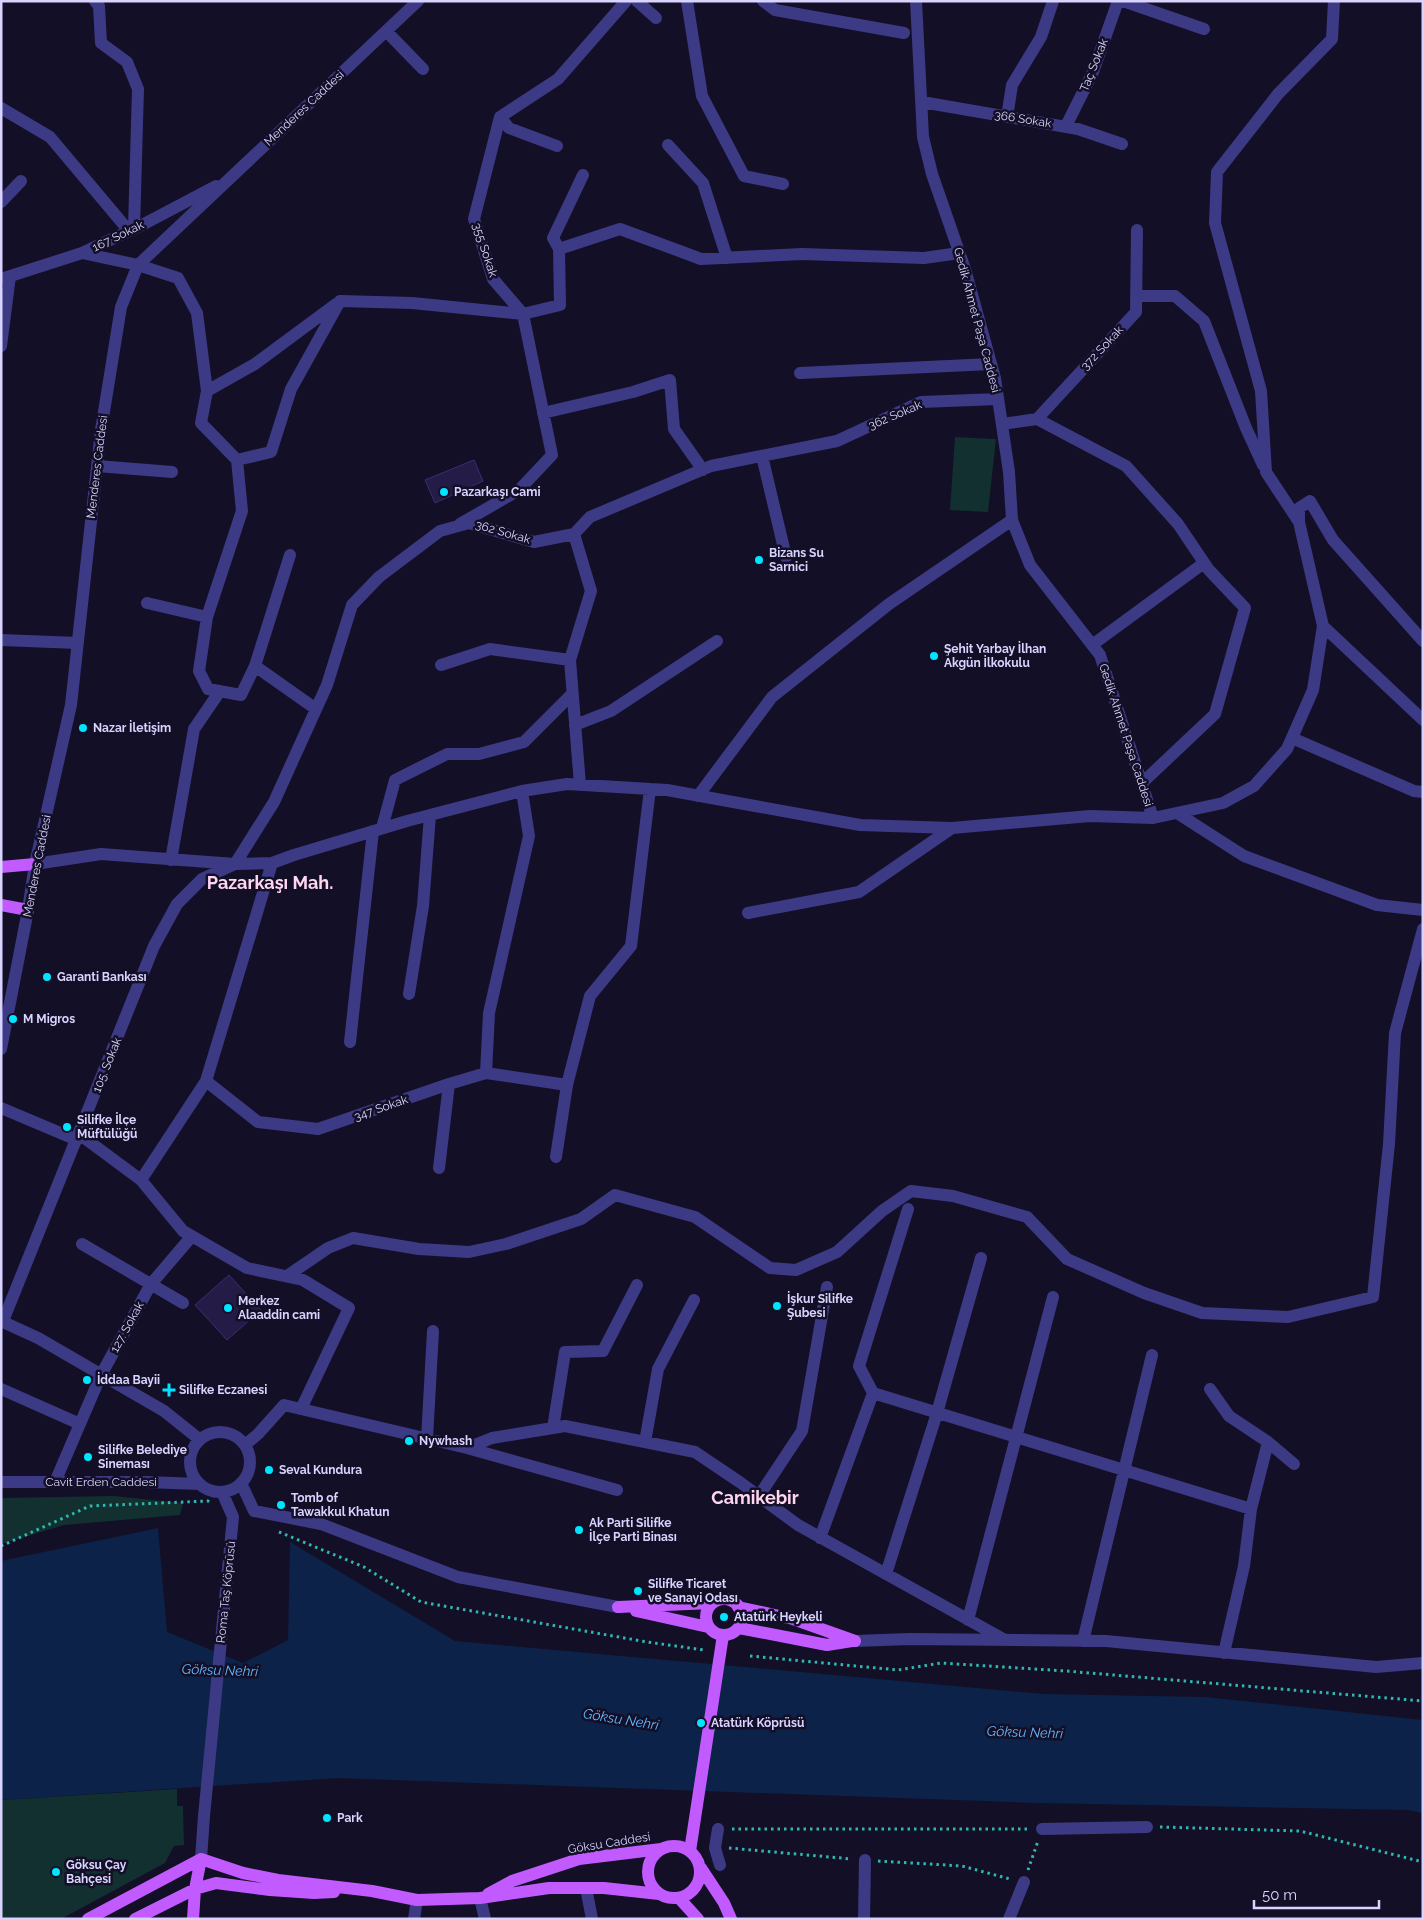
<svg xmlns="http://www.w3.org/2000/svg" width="1424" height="1920" font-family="Raleway,sans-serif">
<rect width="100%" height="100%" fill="#130f26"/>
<path fill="#12302f" d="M955,437L996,439L988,512L950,510Z
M113,1496L183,1503L180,1515L64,1525L1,1544V1498Z
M177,1789V1806H183L184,1845L174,1846L165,1863L61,1919H1V1800Z"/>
<path fill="#0c2248" d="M158,1528L167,1632L243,1663L288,1640L290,1542L455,1641L1044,1694L1205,1697L1423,1720V1813L1407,1810L1039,1803L338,1778L1,1800V1561Z"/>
<path fill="#241b47" stroke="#3b2d73" d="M474,460L483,481L435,503L425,480Z
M229,1275L261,1310L227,1340L195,1305Z"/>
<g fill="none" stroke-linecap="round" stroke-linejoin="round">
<path stroke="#2fb8b0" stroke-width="3" stroke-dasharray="2.5 4" stroke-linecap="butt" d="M279,1532L364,1567L421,1602L647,1642L704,1650
M1,1546L90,1506L208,1501L211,1503
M750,1656L898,1670L941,1663L1066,1671L1423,1701
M1160,1827L1300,1831L1423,1862
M732,1829H1028
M729,1848L852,1859
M878,1861L962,1866L1010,1879
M1028,1870L1038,1841"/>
<path stroke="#3d3a85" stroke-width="12" d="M95,1L99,6L101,43L127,62L138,89L134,228
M637,1L656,18
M687,1L702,96L744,176L783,184
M763,1L775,10L904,33
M916,1L923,137L932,174L965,269L995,378L1009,472L1012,520L1030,565L1100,655L1153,818
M1123,1L1204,29
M386,31L423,69
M922,102L1078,129L1122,144
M1,108L50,137L129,231
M500,117L509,128L557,146
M1007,117L1012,85L1041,37L1053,1
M1066,126L1093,72L1118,1
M668,145L703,183L727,258
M1,202L21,181
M559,249L553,238L583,175
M82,253L138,265L178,278L197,313L207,391L201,423L237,460L242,511L207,617L199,671L208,689L241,695L255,666L316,709
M1,279L82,253L142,225L216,186
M1136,296H1175L1204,321L1246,428L1263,465
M1,346L10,276
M800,373L991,364
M207,391L255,364L336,304
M543,413L633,392L670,380L674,429L703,470
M1037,419L1126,466L1178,524L1209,570L1245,608L1215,714L1142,783
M1002,424L1037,419L1136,312L1137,230
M762,456L786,557
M237,460L271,452L291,389L340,301L412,303L523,314L560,305L559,249L620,229L701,259L802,254L924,258L959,253
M97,466L172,472
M1299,522L1266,472L1261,391L1215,223L1217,172L1278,94L1332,39L1334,1
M460,524L519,490L552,455L523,314L493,279L474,219L500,117L558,79L626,1
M574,534L591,591L570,660L580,785
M147,603L207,617
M1323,626L1423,720
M1,640L78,643
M1092,645L1204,563
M441,665L490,649L570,660
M255,666L290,555
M575,725L611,711L717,641
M1292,738L1414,791L1423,792
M698,796L772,697L889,604L1012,520
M1177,813L1244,856L1377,905L1423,910
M382,828L395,780L447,754H479L524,742L572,694
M171,860L194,729L220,691
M35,864L101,854L235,864L272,863L294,855L407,821L522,791L567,784L667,790L860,825L952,828L1090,816L1153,818L1223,803L1254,786L1287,749L1313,690L1323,626L1299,522V508L1310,501L1333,540L1423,641
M748,913L859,892L952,828
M409,994L423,906L430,815
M350,1042L373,831
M1,1049L28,910L35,864L71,705L101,430L121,307L138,265L418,1
M486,1073L489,1013L529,836L522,791
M206,1081L258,1122L318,1129L449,1084L486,1073L567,1085
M1,1108L77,1140
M79,1134L141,1180L183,1231L247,1268L303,1280L349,1308L301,1409
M556,1157L567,1085L590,996L631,946L650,789
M439,1168L449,1084
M141,1180L206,1081L272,863
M82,1244L183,1303
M287,1276L328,1248L353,1238L419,1249L469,1252L506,1244L581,1219L615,1195L695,1217L770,1268L796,1270L837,1252L882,1211L911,1191L953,1196L1027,1217L1067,1259L1144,1293L1202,1313L1288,1317L1373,1297L1389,1144L1395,1033L1423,929
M1,1321L38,1338L164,1411L199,1439
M3,1321L154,946L177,904L202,879L235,864L274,802L327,685L352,605L379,577L440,531L469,523L534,542L574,534L590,517L711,466L837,441L921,402L998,399
M1,1389L80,1424
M1210,1389L1229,1416L1268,1442L1294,1464
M873,1393L1251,1509
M553,1428L565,1352L603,1351L637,1285
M190 1462a30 30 0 1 1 60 0a30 30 0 1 1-60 0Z
M427,1439L433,1331
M645,1442L658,1369L694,1300
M245,1445L258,1434L284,1405L467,1448L492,1438L565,1426L695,1452L741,1483L798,1525L1005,1640
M467,1448L617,1490
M1,1482H145L200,1484
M55,1482L101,1375L151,1284L192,1236
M241,1483L254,1511L321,1524L458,1577L618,1607
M759,1496L802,1431L827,1287
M820,1538L873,1393L859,1366L908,1209
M886,1574L937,1413L981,1258
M968,1620L1053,1297
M855,1641L909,1639L1106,1641L1376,1667L1423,1663
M1083,1641L1152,1355
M1224,1653L1244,1566L1251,1509L1268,1442
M718,1829L715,1848L720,1865
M1042,1829L1147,1827
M201,1859L204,1816L233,1517L222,1492
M586,1888L592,1919
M480,1898L485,1919
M414,1919L417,1900
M864,1919L865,1860
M1009,1919L1024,1882"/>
<path stroke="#c25bff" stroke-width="12" d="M1,867L35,864
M1,905L28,910
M706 1617a18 18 0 1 1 36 0a18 18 0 1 1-36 0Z
M618,1607L712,1603
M738,1607L793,1619L855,1641
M636,1611L708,1627
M739,1628L827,1645L852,1641
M648 1872a26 26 0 1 1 52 0a26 26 0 1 1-52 0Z
M201,1859L243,1873L278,1880L372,1891L417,1900L480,1898L549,1888H604L659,1894
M701,1868L724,1903L731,1919
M488,1894L512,1881L579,1859L661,1849
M679,1898L698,1919
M88,1919L201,1859
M135,1919L195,1889L216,1883L270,1890L314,1893L334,1892
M193,1919L195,1889L201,1859"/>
<path stroke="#c25bff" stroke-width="12" d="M690,1851L723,1635"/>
</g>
<g fill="#00e5ff" stroke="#130f26" stroke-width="2">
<circle cx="444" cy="492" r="5"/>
<circle cx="759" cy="560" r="5"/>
<circle cx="934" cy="656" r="5"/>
<circle cx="83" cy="728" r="5"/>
<circle cx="47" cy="977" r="5"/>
<circle cx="13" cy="1019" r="5"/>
<circle cx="67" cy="1127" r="5"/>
<circle cx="777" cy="1306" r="5"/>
<circle cx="228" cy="1308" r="5"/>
<circle cx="87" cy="1380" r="5"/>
<path d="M166.5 1382.5h5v5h5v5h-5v5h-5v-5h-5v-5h5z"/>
<circle cx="409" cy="1441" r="5"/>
<circle cx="88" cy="1457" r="5"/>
<circle cx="269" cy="1470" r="5"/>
<circle cx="281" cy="1505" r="5"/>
<circle cx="579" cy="1530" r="5"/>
<circle cx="638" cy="1591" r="5"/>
<circle cx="724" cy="1617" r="5"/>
<circle cx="701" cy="1723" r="5"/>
<circle cx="327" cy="1818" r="5"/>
<circle cx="56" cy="1872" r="5"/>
</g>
<g text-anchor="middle" stroke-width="5" stroke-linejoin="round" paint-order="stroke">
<g font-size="12" fill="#d9d4ff" stroke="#130f26">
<text transform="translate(1094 65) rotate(-68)" y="4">Taç Sokak</text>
<text transform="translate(304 108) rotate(-43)" y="4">Menderes Caddesi</text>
<text transform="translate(1023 119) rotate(9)" y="4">366 Sokak</text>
<text transform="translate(118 236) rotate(-26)" y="4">167 Sokak</text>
<text transform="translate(485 250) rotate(72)" y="4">355 Sokak</text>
<text transform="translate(977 320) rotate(75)" y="4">Gedik Ahmet Paşa Caddesi</text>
<text transform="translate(1102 348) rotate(-47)" y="4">372 Sokak</text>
<text transform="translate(895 415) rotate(-23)" y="4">362 Sokak</text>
<text transform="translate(97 467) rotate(-83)" y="4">Menderes Caddesi</text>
<text transform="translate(503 532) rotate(16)" y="4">362 Sokak</text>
<text transform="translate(1126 735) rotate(72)" y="4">Gedik Ahmet Paşa Caddesi</text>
<text transform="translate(37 866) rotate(-79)" y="4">Menderes Caddesi</text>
<text transform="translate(107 1065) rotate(-68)" y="4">105. Sokak</text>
<text transform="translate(381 1108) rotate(-19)" y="4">347 Sokak</text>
<text transform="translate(127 1327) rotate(-61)" y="4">127. Sokak</text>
<text x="101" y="1486">Cavit Erden Caddesi</text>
<text transform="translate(226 1592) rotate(-84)" y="4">Roma Taş Köprüsü</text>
<text transform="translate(609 1843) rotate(-9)" y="4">Göksu Caddesi</text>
</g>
<g font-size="12" font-weight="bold" fill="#d9d4ff" stroke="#130f26" text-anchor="start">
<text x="454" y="496">Pazarkaşı Cami</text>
<text x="769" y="557">Bizans Su<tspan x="769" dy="14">Sarnici</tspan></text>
<text x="944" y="653">Şehit Yarbay İlhan<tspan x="944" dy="14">Akgün İlkokulu</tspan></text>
<text x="93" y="732">Nazar İletişim</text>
<text x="57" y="981">Garanti Bankası</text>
<text x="23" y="1023">M Migros</text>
<text x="77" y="1124">Silifke İlçe<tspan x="77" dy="14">Müftülüğü</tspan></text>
<text x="787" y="1303">İşkur Silifke<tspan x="787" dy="14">Şubesi</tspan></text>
<text x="238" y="1305">Merkez<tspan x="238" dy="14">Alaaddin cami</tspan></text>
<text x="97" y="1384">İddaa Bayii</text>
<text x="179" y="1394">Silifke Eczanesi</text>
<text x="419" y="1445">Nywhash</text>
<text x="98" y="1454">Silifke Belediye<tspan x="98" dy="14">Sineması</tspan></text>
<text x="279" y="1474">Seval Kundura</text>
<text x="291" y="1502">Tomb of<tspan x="291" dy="14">Tawakkul Khatun</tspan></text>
<text x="589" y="1527">Ak Parti Silifke<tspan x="589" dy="14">İlçe Parti Binası</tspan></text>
<text x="648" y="1588">Silifke Ticaret<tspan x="648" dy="14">ve Sanayi Odası</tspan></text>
<text x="734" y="1621">Atatürk Heykeli</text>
<text x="711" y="1727">Atatürk Köprüsü</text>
<text x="337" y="1822">Park</text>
<text x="66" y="1869">Göksu Çay<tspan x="66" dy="14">Bahçesi</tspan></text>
</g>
<g font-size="14" font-style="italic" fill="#62b6ff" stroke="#130f26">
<text transform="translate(220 1670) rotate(2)" y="5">Göksu Nehri</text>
<text transform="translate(621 1719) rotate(9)" y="5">Göksu Nehri</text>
<text transform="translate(1025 1732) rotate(2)" y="5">Göksu Nehri</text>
</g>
<g font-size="18" font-weight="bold" fill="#ffd6f0" stroke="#130f26">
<text x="270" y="889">Pazarkaşı Mah.</text>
<text x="755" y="1504">Camikebir</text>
</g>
</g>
<rect width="1424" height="1920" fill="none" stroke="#d9d4ff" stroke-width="5"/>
<path d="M1254 1900v8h125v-8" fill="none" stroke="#d9d4ff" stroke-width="2.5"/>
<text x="1262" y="1900" font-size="15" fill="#d9d4ff" stroke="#130f26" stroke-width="4" paint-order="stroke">50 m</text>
</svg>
